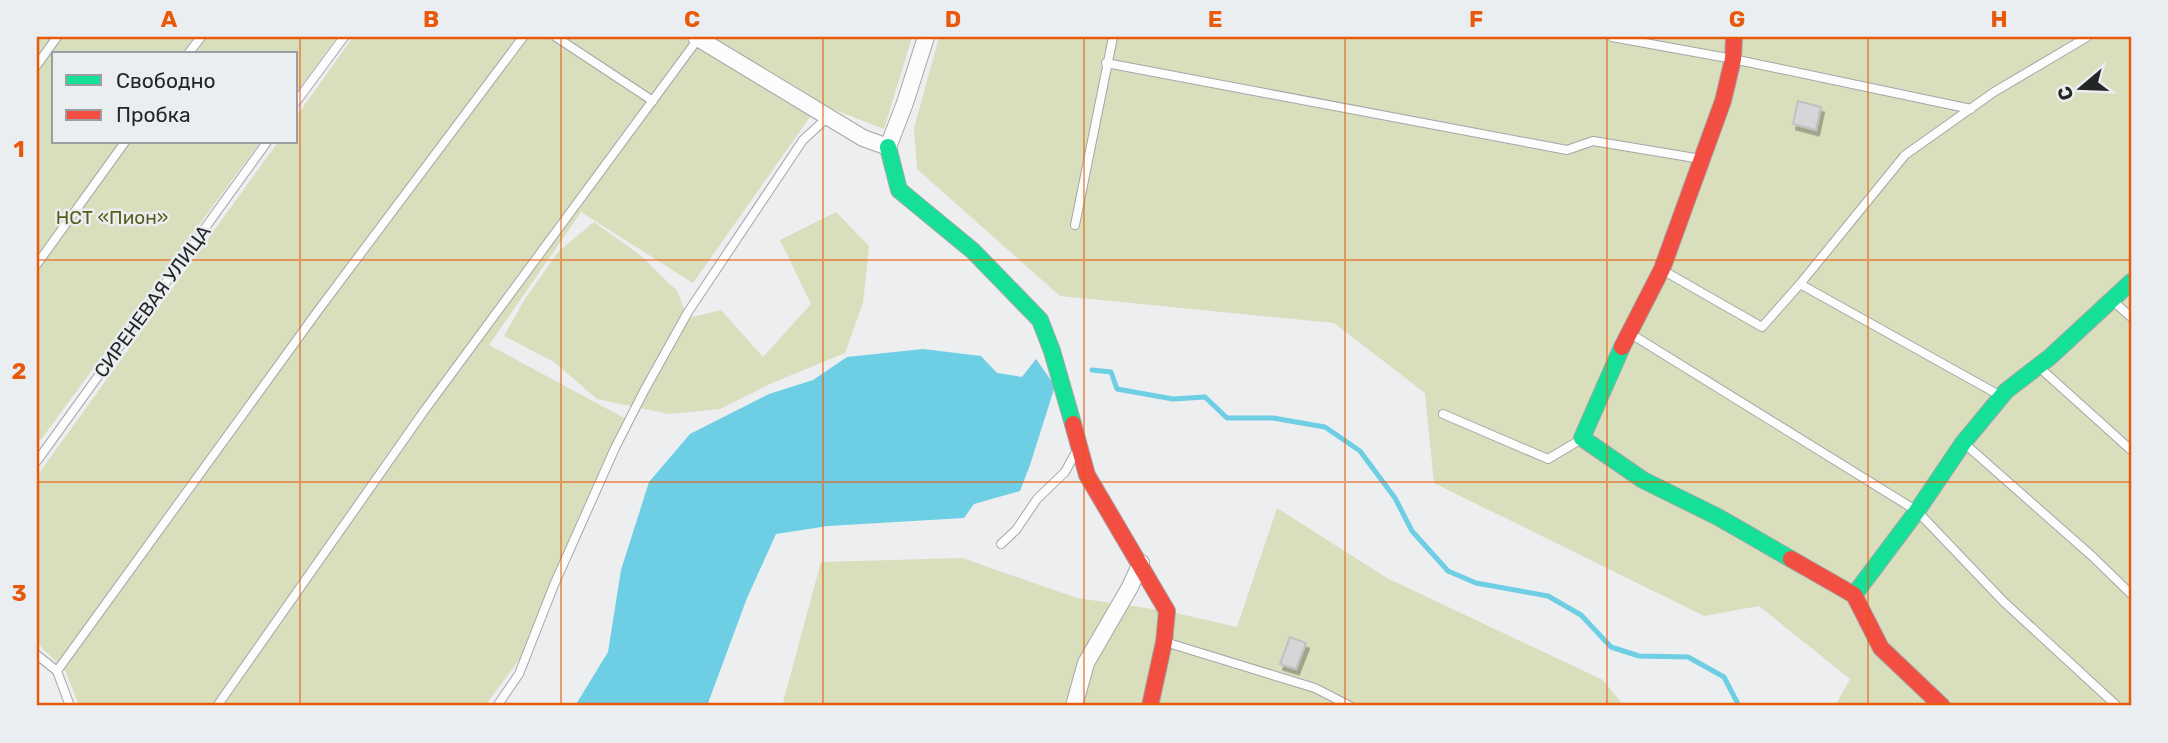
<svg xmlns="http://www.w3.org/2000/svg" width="2168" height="743" font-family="Rubik,sans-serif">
<defs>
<filter id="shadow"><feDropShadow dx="3" dy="5.5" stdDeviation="0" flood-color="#0004"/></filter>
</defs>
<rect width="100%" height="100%" fill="#eceef0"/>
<path fill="#d9dfbc" d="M37,37H337L296,93V54H54V142H260L37,445Z
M353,37H912L884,129L819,104L693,283L581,212L489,345L626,419L521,657L485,706H79L66,672L37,643V476L278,142H296V117Z
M939,37H2131V706H1835L1850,679L1759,606L1704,616L1434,483L1425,393L1334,323L1060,296L917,169L914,128Z
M836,212L869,246L863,303L845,353L772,383L720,409L669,414L597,399L554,362L504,336L525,299L558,252L594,222L640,255L677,291L688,318L721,310L763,357L811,304L780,240Z
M1277,508L1387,578L1603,680L1624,706H782L821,562L962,558L1077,598L1167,611L1237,627Z"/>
<path fill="#6dcee4" d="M923,349L981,356L997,373L1022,377L1036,359L1055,386L1030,465L1020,491L974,504L964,518L828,526L776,534L747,598L707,706H575L608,652L621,570L649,482L690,434L769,394L813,380L847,357Z"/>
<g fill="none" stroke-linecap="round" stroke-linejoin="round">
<path stroke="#6dcee4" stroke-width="5" d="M1092,370L1111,372L1117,389L1173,399L1205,397L1227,418H1273L1325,427L1360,451L1395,498L1412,531L1448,571L1476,583L1548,596L1581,615L1611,647L1639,656L1688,657L1724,677L1739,706"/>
</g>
<path fill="#d5d6d7" stroke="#c1c1c3" stroke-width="2" filter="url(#shadow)" d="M1798,101L1821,107L1816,130L1793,124Z
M1290,637L1306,643L1296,669L1280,664Z"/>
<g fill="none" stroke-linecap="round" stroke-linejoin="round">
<defs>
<path id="lane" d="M556,37L653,101
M1612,37L1733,59L1971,109
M188,54L201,37
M1106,63L1567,150L1593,141L1701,159
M37,65L57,37
M296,102L344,37
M1075,225L1113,37
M37,264L125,142
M1664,271L1762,327L1800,284L1905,155L1994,92L2087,37
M1800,284L1999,395
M2113,301L2131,317
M1631,334L1917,511L2004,602L2117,706
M2040,368L2131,450
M1443,414L1548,459L1580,440
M1965,444L2092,556L2131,594
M37,461L267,142
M1001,544L1016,530L1037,499L1065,472L1076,452
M1165,642L1315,688L1350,706
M37,655L57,671L70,706
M57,671L317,312L523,37
M217,706L424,411L698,39
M497,706L519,674L554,585L615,448L644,391L688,312L803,140L828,117"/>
<path id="street" d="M696,37L863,138L888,147L905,103L926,37
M1074,706L1086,663L1130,587L1141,563"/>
<path id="fast" d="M888,147L899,190L973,251L1040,320L1052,351L1073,424
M1622,347L1582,438L1643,480L1718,517L1791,559
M1854,595L1917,511L1963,443L2006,391L2050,357L2131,282"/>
<path id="jam" d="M1622,347L1662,269L1723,101L1733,59L1734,37
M1073,424L1087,475L1167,611L1164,642L1150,706
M1791,559L1854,595L1881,648L1942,706"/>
</defs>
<use href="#lane" stroke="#a4a6a7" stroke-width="10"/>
<use href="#street" stroke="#a4a6a7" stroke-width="18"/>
<use href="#fast" stroke="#a4a6a7" stroke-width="18"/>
<use href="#jam" stroke="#a4a6a7" stroke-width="18"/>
<use href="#lane" stroke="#fcfcfd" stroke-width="8"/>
<use href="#street" stroke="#fcfcfd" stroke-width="16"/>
<use href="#fast" stroke="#16e098" stroke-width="16"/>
<use href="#jam" stroke="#f24e42" stroke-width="16"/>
</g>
<path fill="none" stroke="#e8590c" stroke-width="2" stroke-opacity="0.55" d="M300,37V706M561,37V706M823,37V706M1084,37V706M1345,37V706M1607,37V706M1868,37V706M37,260H2131M37,482H2131"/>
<g text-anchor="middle" stroke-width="5" stroke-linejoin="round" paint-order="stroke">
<g font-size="19" fill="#575e19" stroke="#ebeef1">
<text x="112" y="224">НСТ «Пион»</text>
</g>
<g font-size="19" fill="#242626" stroke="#ebeef1">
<text transform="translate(152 301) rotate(-54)" y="7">СИРЕНЕВАЯ УЛИЦА</text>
</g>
</g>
<rect width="2168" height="743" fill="none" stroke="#ebeef1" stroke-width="77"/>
<rect x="52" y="52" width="245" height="91" fill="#ebeef1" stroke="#9b9ea0" stroke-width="2"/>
<rect x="66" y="75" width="35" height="10" fill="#16e098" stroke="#9b9ea0" stroke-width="2"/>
<text x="116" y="88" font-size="21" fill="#242626">Свободно</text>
<rect x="66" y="110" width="35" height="10" fill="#f24e42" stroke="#9b9ea0" stroke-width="2"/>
<text x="116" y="122" font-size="21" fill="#242626">Пробка</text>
<g transform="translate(2081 88) rotate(251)" stroke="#ebeef1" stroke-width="5" paint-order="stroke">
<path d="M0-5L12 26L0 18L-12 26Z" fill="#242626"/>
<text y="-10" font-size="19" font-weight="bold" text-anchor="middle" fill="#242626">С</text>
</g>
<rect x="38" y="38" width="2092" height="666" fill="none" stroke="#e8590c" stroke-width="2.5"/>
<g font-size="23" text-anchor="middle" font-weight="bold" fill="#e8590c">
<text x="169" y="27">A</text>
<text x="431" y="27">B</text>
<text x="692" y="27">C</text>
<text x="953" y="27">D</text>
<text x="1215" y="27">E</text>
<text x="1476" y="27">F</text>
<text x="1737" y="27">G</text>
<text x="1999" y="27">H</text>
<text x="19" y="157">1</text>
<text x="19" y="379">2</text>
<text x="19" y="601">3</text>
</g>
</svg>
